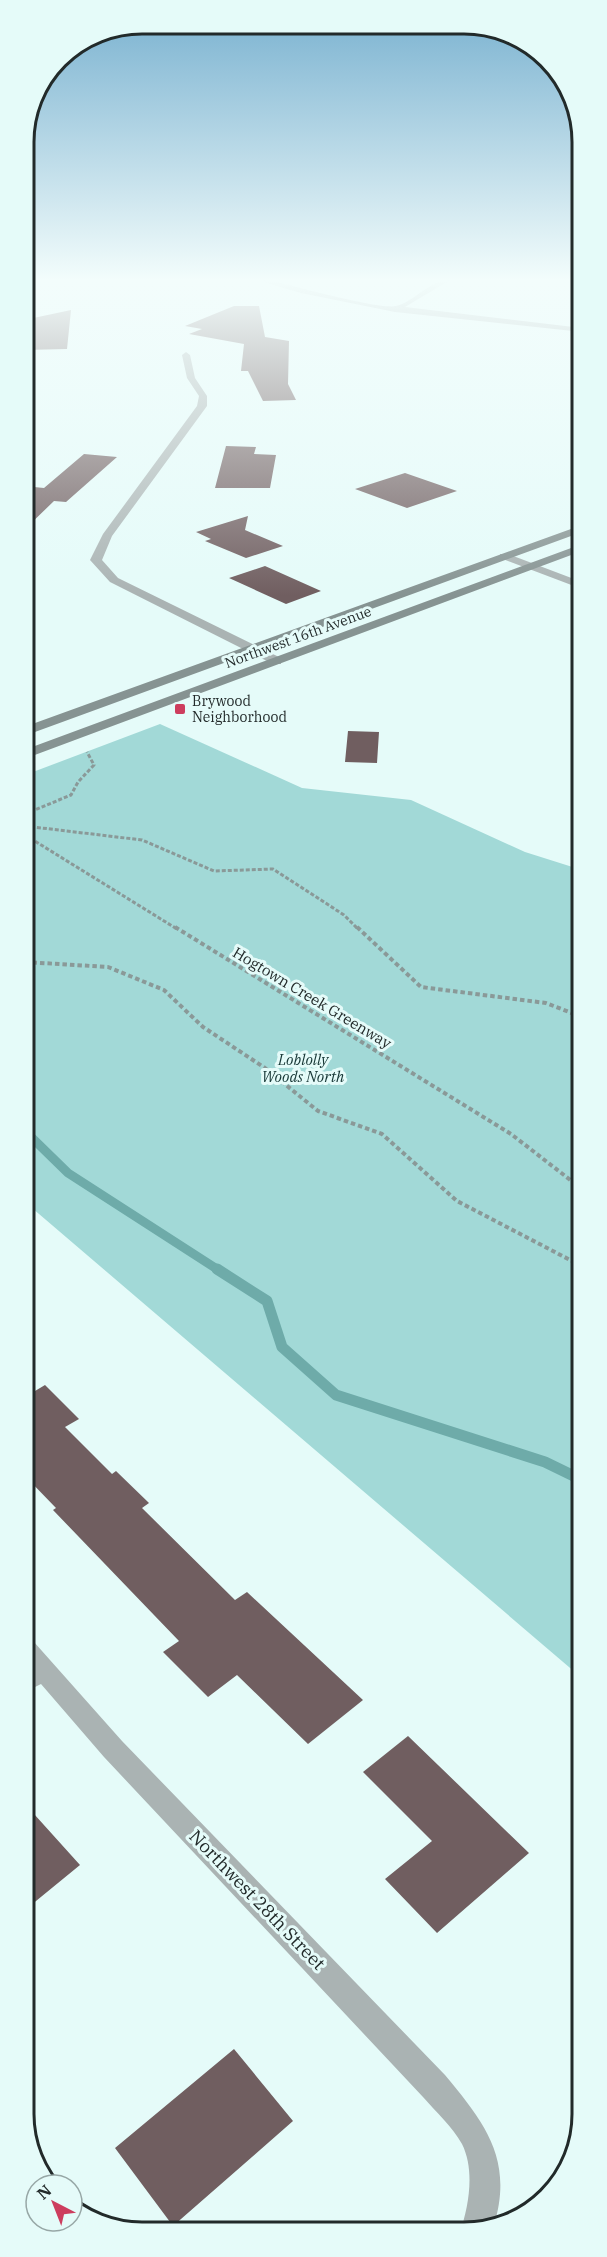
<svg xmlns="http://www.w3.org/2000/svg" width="607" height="2257" font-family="'IBM Plex Serif',serif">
<rect width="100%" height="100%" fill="#e5fbf9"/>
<path fill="#a2d9d7" d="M160,724L302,788L411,800L525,852L582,870L583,1679L25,1202V775Z"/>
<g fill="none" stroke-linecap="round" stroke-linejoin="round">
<path stroke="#6eaba9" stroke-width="9" d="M25,1131L68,1173L220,1271"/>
<path stroke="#6eaba9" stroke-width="11" d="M217,1269L267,1301L282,1347L336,1395L545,1462L582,1480"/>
</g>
<path fill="#705e60" d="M234,306H259L265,337L289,341L288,384L296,400L263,401L248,371H241L244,344L189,334L202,329L185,326Z
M71,310L67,349L24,350V320Z
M226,446L256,447L254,454L276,455L270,488H215Z
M84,454L117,457L66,502L54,501L24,530V486L44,488Z
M405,473L457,491L407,508L355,489Z
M248,516L245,530L283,546L246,558L205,541L211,539L196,532Z
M265,566L321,591L286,604L229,578Z
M348,731L379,732L377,763L345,762Z
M45,1385L79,1419L65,1427L112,1474L116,1471L149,1503L142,1508L235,1600L247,1592L363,1700L308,1744L237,1675L208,1697L163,1652L179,1641L53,1510L56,1508L25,1476V1397Z
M408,1736L529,1853L437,1933L385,1879L432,1841L363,1772Z
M25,1804L80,1865L25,1910Z
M234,2049L293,2121L173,2226L115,2148Z"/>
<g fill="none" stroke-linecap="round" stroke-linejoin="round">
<path stroke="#8a9998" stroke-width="3" stroke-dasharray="4 2" stroke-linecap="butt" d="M25,814L71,795L78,782L94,765L87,752
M25,826L142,840L214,871L273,869L344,915L358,929
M25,835L177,929"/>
<path stroke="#8a9998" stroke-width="4" stroke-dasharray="4.5 3" stroke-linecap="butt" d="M175,927L511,1134L582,1189
M357,927L421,987L546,1003L582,1017
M25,962L108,967L164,990L203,1027L265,1068L318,1111L382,1134L457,1201L574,1262L582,1269"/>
<path fill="#aab3b3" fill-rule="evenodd" d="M257,280H269C290,285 380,310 396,306C416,301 429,280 450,280L405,307L582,328V332L395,312L301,293Z
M186,352L190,355L195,378L207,396V406L112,536L102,560L118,578L281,658V664H273L110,582L90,560L103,534L197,406L199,396L187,378L182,355Z
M500,554H508L582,582V589L500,558Z
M25,1639L34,1642L122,1741L445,2075C484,2122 514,2159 494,2225L481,2232H460C469,2206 475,2170 462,2144C452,2126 436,2112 423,2097L104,1757L41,1684L25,1692Z"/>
<path fill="#869392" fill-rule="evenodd" d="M582,525V532L24,736V727Z
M582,544V551L24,759V750Z"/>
</g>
<linearGradient id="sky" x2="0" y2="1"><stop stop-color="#77b0cf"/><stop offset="0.47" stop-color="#f3fdfc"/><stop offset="1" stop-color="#f3fdfc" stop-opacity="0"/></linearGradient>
<rect width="607" height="596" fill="url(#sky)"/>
<rect fill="#cd3d5e" stroke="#e5fbf9" stroke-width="2" x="174" y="703" width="12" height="12" rx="3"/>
<g text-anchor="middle" stroke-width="6" stroke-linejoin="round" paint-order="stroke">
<g font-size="14" fill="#222a2a" stroke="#e5fbf9">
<text transform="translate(298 637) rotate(-20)" y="5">Northwest 16th Avenue</text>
</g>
<g font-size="14" fill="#222a2a" stroke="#e5fbf9" text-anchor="start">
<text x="192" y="706">Brywood<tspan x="192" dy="16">Neighborhood</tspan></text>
</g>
<g font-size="15" fill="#222a2a" stroke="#e5fbf9">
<text transform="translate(312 998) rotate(31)" y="5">Hogtown Creek Greenway</text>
</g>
<g font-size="15" font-style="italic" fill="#163635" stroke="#e5fbf9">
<text x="303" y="1065">Loblolly<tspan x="303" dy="17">Woods North</tspan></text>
</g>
<g font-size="18" fill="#222a2a" stroke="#e5fbf9">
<text transform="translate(257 1900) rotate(46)" y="6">Northwest 28th Street</text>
</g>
</g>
<path d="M0 0H607V2257H0ZM142 34H464A108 108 0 0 1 572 142V2114A108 108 0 0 1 464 2222H142A108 108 0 0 1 34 2114V142A108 108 0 0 1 142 34Z" fill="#e5fbf9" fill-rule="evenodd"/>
<path fill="none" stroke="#222a2a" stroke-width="3" d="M142 34H464A108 108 0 0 1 572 142V2114A108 108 0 0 1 464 2222H142A108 108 0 0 1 34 2114V142A108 108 0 0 1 142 34Z"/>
<g transform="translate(54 2203) rotate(318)"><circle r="28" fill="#e5fbf9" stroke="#97a7a6" stroke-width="1.5"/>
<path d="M0-4.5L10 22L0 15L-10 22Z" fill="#cd3d5e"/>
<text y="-9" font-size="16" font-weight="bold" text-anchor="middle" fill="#222a2a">N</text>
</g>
</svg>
